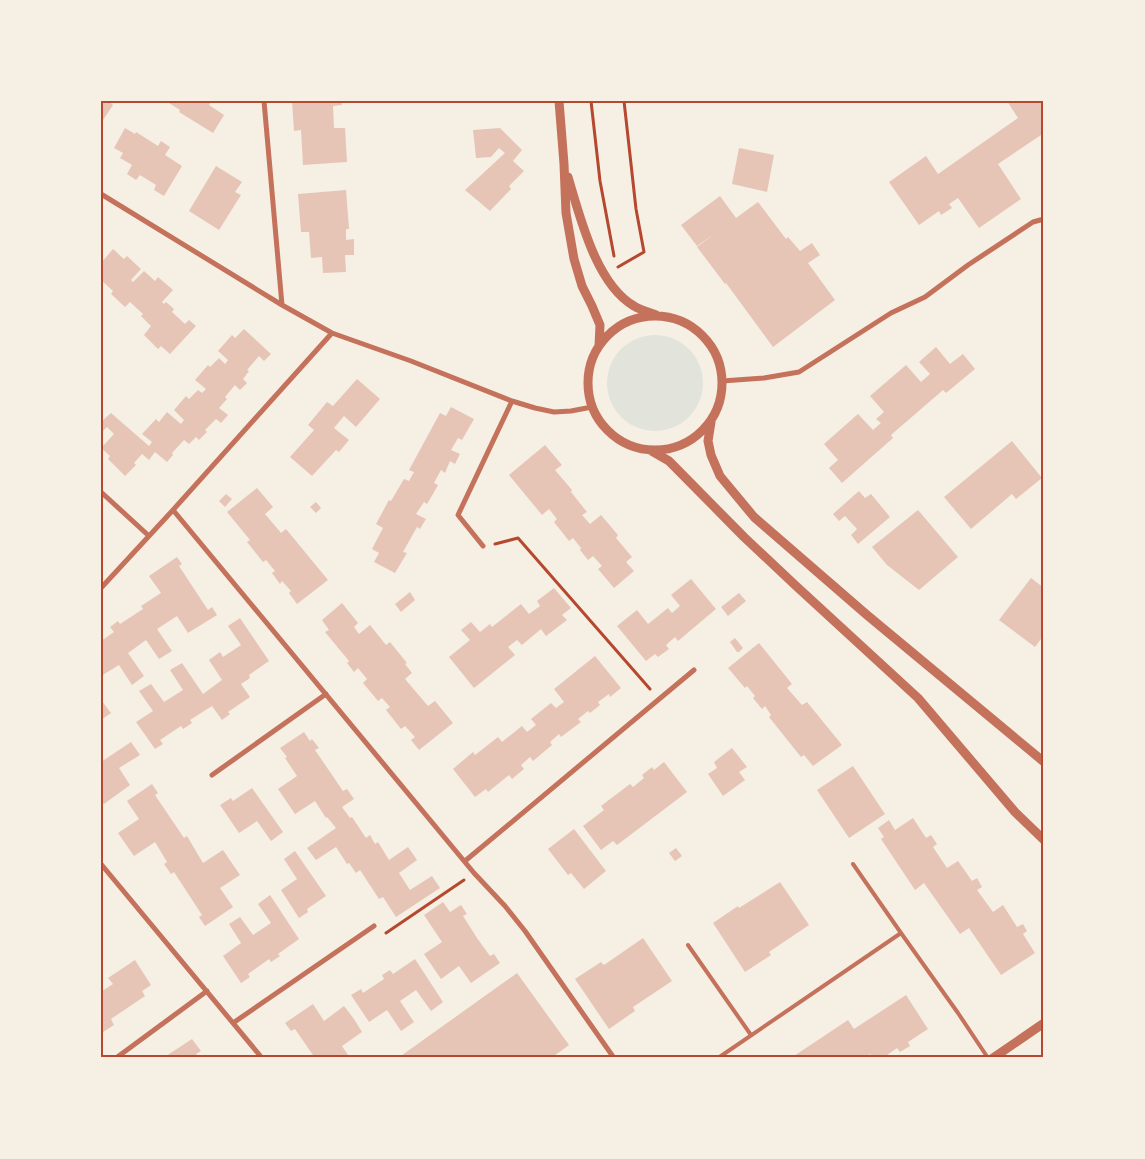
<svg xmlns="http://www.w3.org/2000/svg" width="1145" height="1159" font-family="'Work Sans',sans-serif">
<rect width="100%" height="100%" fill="#f6efe4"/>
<path fill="#e2e4dc" d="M607 383a48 48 0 1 1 96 0a48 48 0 1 1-96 0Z"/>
<path fill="#e6c5b7" d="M101,101H108L113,105L101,123Z
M166,101H211L209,105L224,115L213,133L179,112L180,110Z
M292,101H341L342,105L333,106L334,128H345L347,162L303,165L301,130L294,131Z
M1007,101H1044V133L998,164L1021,199L979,228L958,198L949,204L952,208L941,215L939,211L919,225L889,182L926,156L938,174L1018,118Z
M125,128L135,134L136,132L158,146L161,141L170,147L165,155L182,166L164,196L154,190L156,185L140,175L136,180L127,174L132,165L120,158L123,153L114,148Z
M500,128L522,150L513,161L524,171L509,186L511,189L490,211L465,190L505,153L499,148L491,157L476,158L473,130Z
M739,148L774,155L767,192L732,184Z
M216,166L242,182L235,192L241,195L219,230L189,211Z
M346,190L349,229H346V240L354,239V255H345L346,272L323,273L322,257L311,258L309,232H301L298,194Z
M720,196L736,218L758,202L786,239L788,237L800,251L812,243L820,255L808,263L835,300L773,347L726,283L725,284L697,247L714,234L697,246L681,225Z
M113,249L124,259L127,256L141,269L131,280L133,282L144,271L155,281L158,277L173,290L162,302L164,304L166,302L174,309L172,312L185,324L189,320L196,326L170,354L161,346L158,349L144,335L151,326L141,316L143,314L130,302L125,307L111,294L113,291L101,280V263Z
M244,329L271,354L264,361L259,356L247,370L249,371L243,379L247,383L240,390L235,385L225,397L227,399L219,408L228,415L221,423L216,419L205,430L207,432L199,440L196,437L189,444L184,440L172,453L173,455L167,462L155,452L149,460L142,454L134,463L136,465L125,476L108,459L110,456L101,448L114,434L107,427L101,433V422L111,413L149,446L152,442L142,434L156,419L159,422L167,412L181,424L184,420L174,410L186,396L189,399L198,390L202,393L206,389L195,380L208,365L210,367L219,358L225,364L228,360L218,351L232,335L235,338Z
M936,347L950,364L963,354L975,369L946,393L943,390L891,435L893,438L842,483L829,468L838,460L824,444L858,414L873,430L881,423L876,419L884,412L870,396L906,365L921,382L930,374L919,362Z
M357,379L380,399L356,427L344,416L334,428L349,440L339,452L336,450L312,476L290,457L314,430L308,425L327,402L333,406Z
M451,407L474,419L462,440L458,438L451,450L460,454L455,464L450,461L445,473L441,470L434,483L438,485L433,494L427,504L424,502L416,514L426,519L420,529L417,527L403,552L407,553L395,573L374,562L379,553L372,549L383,528L376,524L389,500L391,501L404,479L409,481L414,472L409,470L440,413L446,416Z
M1012,441L1042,478L1016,499L1012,494L971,529L944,497Z
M545,445L562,465L555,470L572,490L571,492L587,512L582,515L590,524L601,515L618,535L616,538L632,557L626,562L634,571L614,588L598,569L602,566L593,556L588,560L580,550L581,548L573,538L569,541L554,522L557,519L549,509L542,515L509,475Z
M257,488L273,507L265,514L281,533L286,529L328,580L297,604L289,593L291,591L282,581L280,584L272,573L275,571L266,560L263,562L247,542L250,540L227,512Z
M859,491L865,498L871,494L890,517L858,544L851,535L857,529L845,516L839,521L833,514Z
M226,494L232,499L225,507L219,501Z
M316,502L321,508L316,513L310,507Z
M918,510L958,557L919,590L887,565L872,547Z
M177,557L182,564L179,566L208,610L212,607L217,615L188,633L177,616L157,629L172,651L159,659L146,640L128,653L144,676L132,685L119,665L101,676V641L114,632L110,627L118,621L120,624L143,609L141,606L161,593L149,576Z
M1031,578L1044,588V635L1035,647L999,620Z
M691,579L716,609L678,641L675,637L666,645L669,649L658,657L655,654L646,661L617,626L637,610L648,624L668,608L672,613L680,606L671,595Z
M554,588L571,608L562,615L567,620L546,636L541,629L522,645L517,640L508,647L515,655L474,688L449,657L470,640L461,630L471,622L480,632L490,624L492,627L521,604L529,614L540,606L537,601Z
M410,592L415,600L401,612L395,604Z
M739,593L746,601L728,616L721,607Z
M342,603L358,623L354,627L359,634L370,625L386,645L390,642L407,663L405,664L412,673L405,679L428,706L435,701L453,723L419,750L411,740L415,737L405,726L401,729L386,710L390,707L382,698L378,701L363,683L367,679L358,668L354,672L347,663L349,661L325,632L329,630L322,620Z
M240,618L269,661L249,675L250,678L241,684L250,697L228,712L230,714L222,720L212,706L190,720L192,723L183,729L181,726L160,740L163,744L155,749L136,722L153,711L139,691L151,684L164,702L183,690L170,670L182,663L203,694L222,680L209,660L220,652L223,657L241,645L228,626Z
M735,638L743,648L739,652H737L730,642Z
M759,643L792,684L787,688L802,705L807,702L842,745L813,766L804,755L801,757L769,717L771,715L765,706L762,709L753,698L755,696L747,686L745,688L728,668Z
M595,656L621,688L610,697L609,694L598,702L600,705L590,713L588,711L578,719L581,722L561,737L559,734L550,742L552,745L533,761L530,757L521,765L524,769L512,779L509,775L488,792L486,789L475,797L453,769L473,752L475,755L498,737L502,742L522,726L527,732L536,725L531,719L551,703L556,708L564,702L554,689Z
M101,700L111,713L101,720Z
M304,732L310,741L312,739L319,748L315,750L343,791L347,789L354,799L342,807L350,818L352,817L366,838L370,835L375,844L378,842L389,860L408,847L417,860L399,873L410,890L432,876L440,888L396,917L383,897L379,899L360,870L356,873L349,863L347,864L336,847L316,860L307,848L336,828L327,817L326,818L315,801L295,814L278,789L297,776L285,758L287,757L280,748Z
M131,742L140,755L119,768L130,785L104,804L101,800V762Z
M732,748L747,767L739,772L745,780L723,796L708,774L717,768L714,762Z
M664,762L687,792L617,845L613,841L601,850L583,826L604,810L601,806L630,784L633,787L644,778L642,775L652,767L654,770Z
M853,766L885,814L849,838L817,790Z
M152,784L158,793L155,795L184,838L187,836L203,863L223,850L240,875L220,888L233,907L205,926L199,917L202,915L174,872L171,874L164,864L167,862L155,842L134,856L118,833L139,819L127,801Z
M252,788L283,832L271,841L257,821L239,833L220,805L231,798L233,801Z
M913,818L926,838L931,835L937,844L933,847L947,868L958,861L972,881L977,878L982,887L977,890L993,912L1003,905L1017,927L1023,924L1027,931L1023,934L1035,953L1001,975L969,928L960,934L924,883L915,890L881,839L884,837L878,828L889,820L895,830Z
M574,829L606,871L584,889L571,873L568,875L548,849Z
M676,848L682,856L675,861L669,853Z
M295,851L326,896L307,909L308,912L299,918L281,890L297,879L284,859Z
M780,882L809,925L769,952L771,955L745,972L713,923L738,906L739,908Z
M270,895L299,939L278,954L280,956L271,962L269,959L248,974L250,977L241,983L223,956L241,943L229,924L240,917L253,935L271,923L258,904Z
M443,902L450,912L461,905L467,914L463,916L477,938L490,956L494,954L500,963L471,983L459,966L441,979L424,954L442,942L424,915Z
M643,938L672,981L633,1007L635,1011L609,1029L575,979L601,962L604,965Z
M415,959L443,1002L431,1011L416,990L400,1001L414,1022L401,1031L387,1010L369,1022L351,995L361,989L363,993L384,979L382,975L390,970L393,974Z
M135,960L151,985L142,991L145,996L111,1019L114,1025L103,1032L101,1030V992L113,984L108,978Z
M517,973L569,1045L551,1058H398Z
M906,995L928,1029L908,1042L910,1046L900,1052L897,1048L883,1058H873L870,1054L864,1058H791L848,1020L854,1029Z
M313,1004L324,1021L344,1006L354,1019L362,1032L342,1046L350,1058H315L295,1029L291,1031L285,1023Z
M192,1039L201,1051L196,1054L199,1058H163Z"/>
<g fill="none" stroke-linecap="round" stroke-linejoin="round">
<path stroke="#b5482f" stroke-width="3" d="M591,101L600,181L614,256
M618,267L644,252L636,209L624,101
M495,544L518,538L650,689
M386,933L464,880"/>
<path stroke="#c5725c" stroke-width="4" d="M853,864L901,933
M688,945L751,1035
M718,1058L901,933L958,1013L988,1058"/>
<path stroke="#c5725c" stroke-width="5" d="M264,101L282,305
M101,194L282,305L332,333L411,361L512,401L535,408L554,412L571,411L592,407
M722,381L764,378L799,372L891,313L925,297L968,265L1033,222L1044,219
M101,492L149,536
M173,510L474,873L505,906L525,931L614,1058
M483,546L458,515L512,401
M101,588L173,510L332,333
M212,775L326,694
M465,861L694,670
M101,864L262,1058
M233,1023L374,926
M116,1058L207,991"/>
<path stroke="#c5725c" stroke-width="9" d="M559,101L564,164L566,213L574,259L582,286L592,306L600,325L599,346
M568,177C580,217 596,284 634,306C640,310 649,312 656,315
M588 383a67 67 0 1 1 134 0a67 67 0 1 1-134 0Z
M711,422L708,441L711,455L720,476L754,517L867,615L1044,762
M650,450L669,461L744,537L795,585L918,698L1015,812L1044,840
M993,1058L1044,1023"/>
</g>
<rect width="1145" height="1159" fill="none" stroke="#f6efe4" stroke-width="205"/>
<rect x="102" y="102" width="940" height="954" fill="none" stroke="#b5482f" stroke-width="2"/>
</svg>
